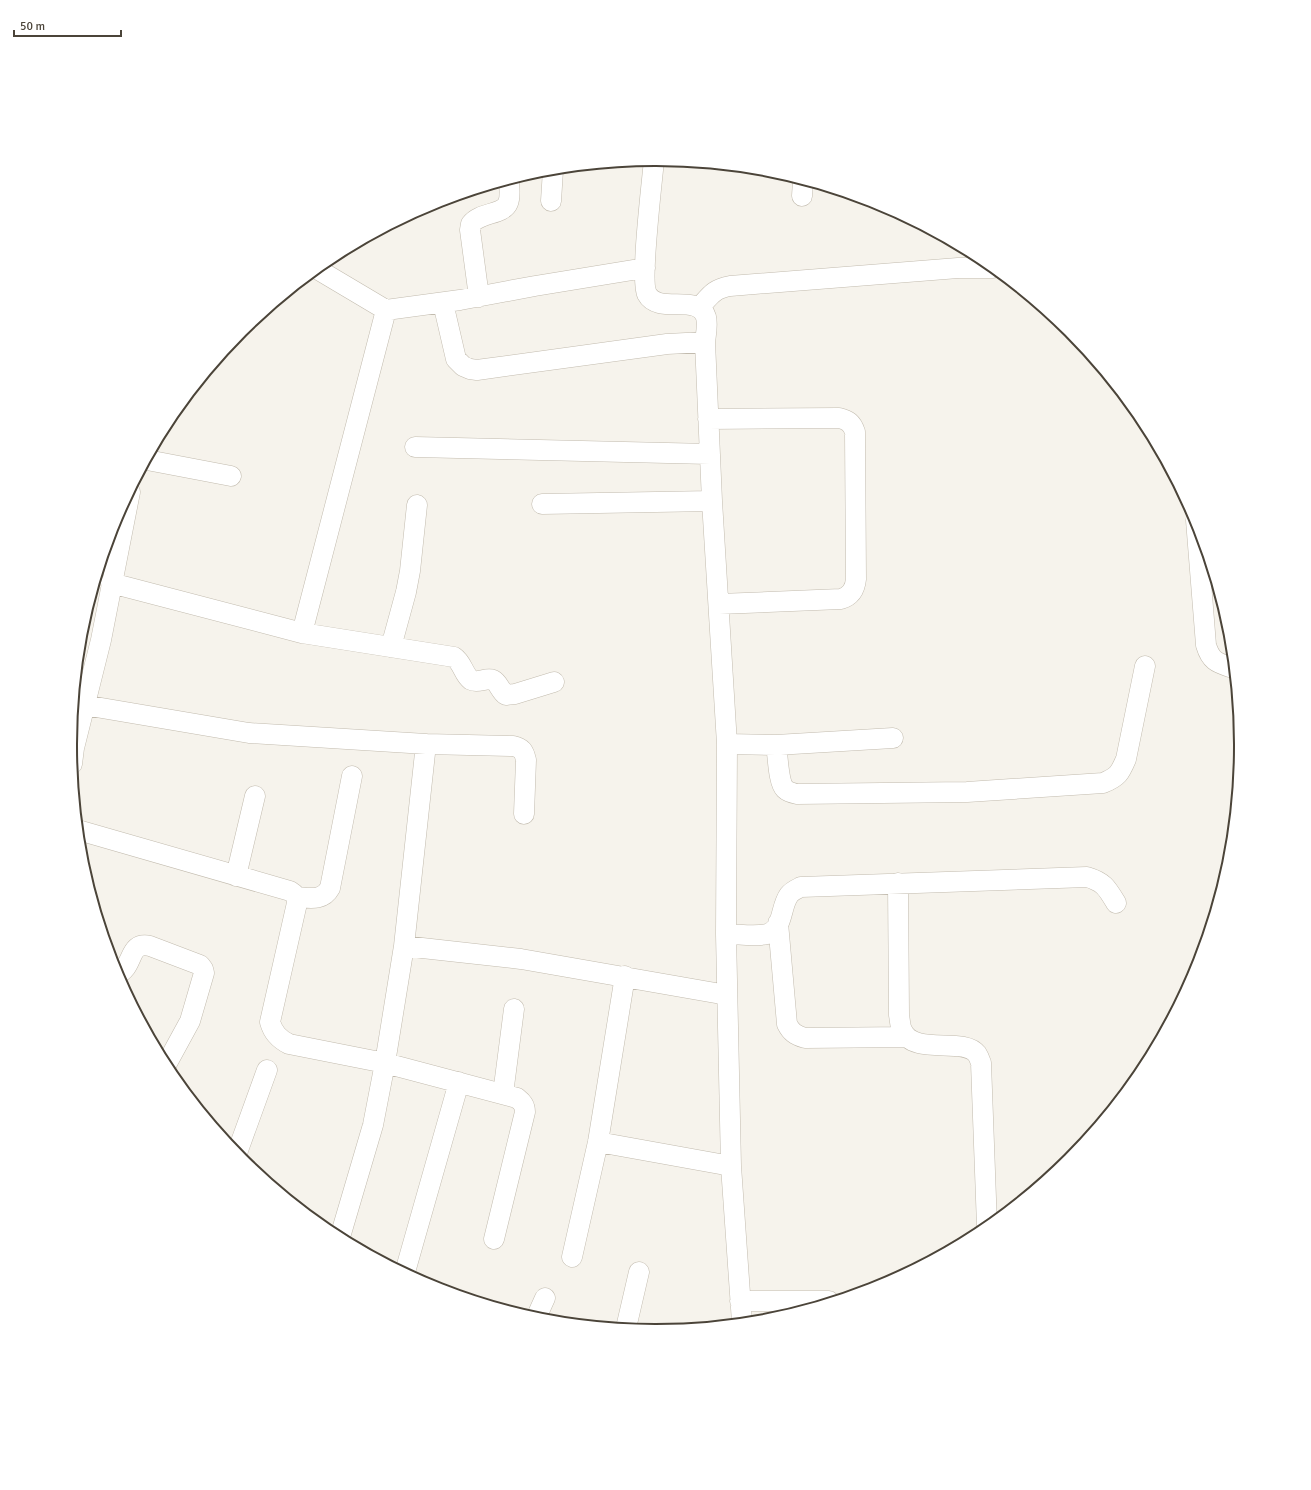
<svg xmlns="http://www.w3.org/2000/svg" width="1311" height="1490" font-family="Signika,sans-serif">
<rect width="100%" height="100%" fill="#f6f3ec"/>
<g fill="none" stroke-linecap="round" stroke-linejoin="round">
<defs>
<path id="minor" d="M654,160C652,182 640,281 647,294C658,315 699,293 706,317C708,325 706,334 705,342L712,501L727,744L726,934L731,1166L742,1322
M802,196L803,181
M551,201L553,170
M317,269L386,310L460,300L535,286L645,268
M479,297L470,230L471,224C480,212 503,215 508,203C511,196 509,187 509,181
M443,303L456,359L463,366L470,369L477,370L667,344L705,342
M699,308C710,296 713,289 730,286L958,268H993
M708,419L839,418C848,420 852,423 855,432L856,579C855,589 851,596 841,599L719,604
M415,447L710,454
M147,460L231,476
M542,504L712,501
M1196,520L1206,645C1211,662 1218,663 1233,668
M111,583L302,633L454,657C463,663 463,674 471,680C478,684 486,677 493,680C499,683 500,691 506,695L515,694L554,682
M302,633L386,310
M391,647L406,592L410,571L417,505
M84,705L249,733L426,744L513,746C522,748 524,751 526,760L524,814
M727,744L776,745L893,738
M776,745C778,755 778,782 785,789C788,792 792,793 797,794L967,792L1103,783C1118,777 1120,773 1126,759L1145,666
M72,764L74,748L101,640L130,492
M78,830L290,891C295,894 297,896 297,903L270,1022C273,1033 279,1039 289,1044L385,1063L517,1098C522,1102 525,1105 525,1112L494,1239
M236,876L255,796
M898,883L899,1015C900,1020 900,1026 902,1030C914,1057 963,1036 977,1054C979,1057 980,1060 981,1063L987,1226
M297,897C310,898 323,901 330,888L352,776
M778,923L787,1024C791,1032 795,1035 805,1038L907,1037
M726,934C739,934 754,937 767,934C784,929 780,907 789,895C792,891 797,889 801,887L1087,877C1104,882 1107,888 1116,903
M404,946L521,959L727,995
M117,974C135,967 127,941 150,946L200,965L203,969L204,973L190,1021L166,1065
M503,1094L514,1009
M598,1142L731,1166
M237,1153L267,1070
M340,1237L373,1125L385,1063L404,946L426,744
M572,1257L598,1142L625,976
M405,1272L459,1082
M740,1301H829
M536,1318L545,1298
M626,1328L639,1272"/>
</defs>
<use href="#minor" stroke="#c2bbae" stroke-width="21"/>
<use href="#minor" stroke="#fff" stroke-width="20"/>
</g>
<path d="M0 0H1311V1490H0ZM655 166H656A578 578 0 0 1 1234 744V746A578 578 0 0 1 656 1324H655A578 578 0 0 1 77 746V744A578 578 0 0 1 655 166Z" fill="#fff" fill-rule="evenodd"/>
<path fill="none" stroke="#4b4439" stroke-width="2" d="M655 166H656A578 578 0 0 1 1234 744V746A578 578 0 0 1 656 1324H655A578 578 0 0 1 77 746V744A578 578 0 0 1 655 166Z"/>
<path d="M14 30v6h107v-6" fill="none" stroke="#4b4439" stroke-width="2"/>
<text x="20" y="30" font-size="12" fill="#4b4439" stroke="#ffffff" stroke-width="3" paint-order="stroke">50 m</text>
</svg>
